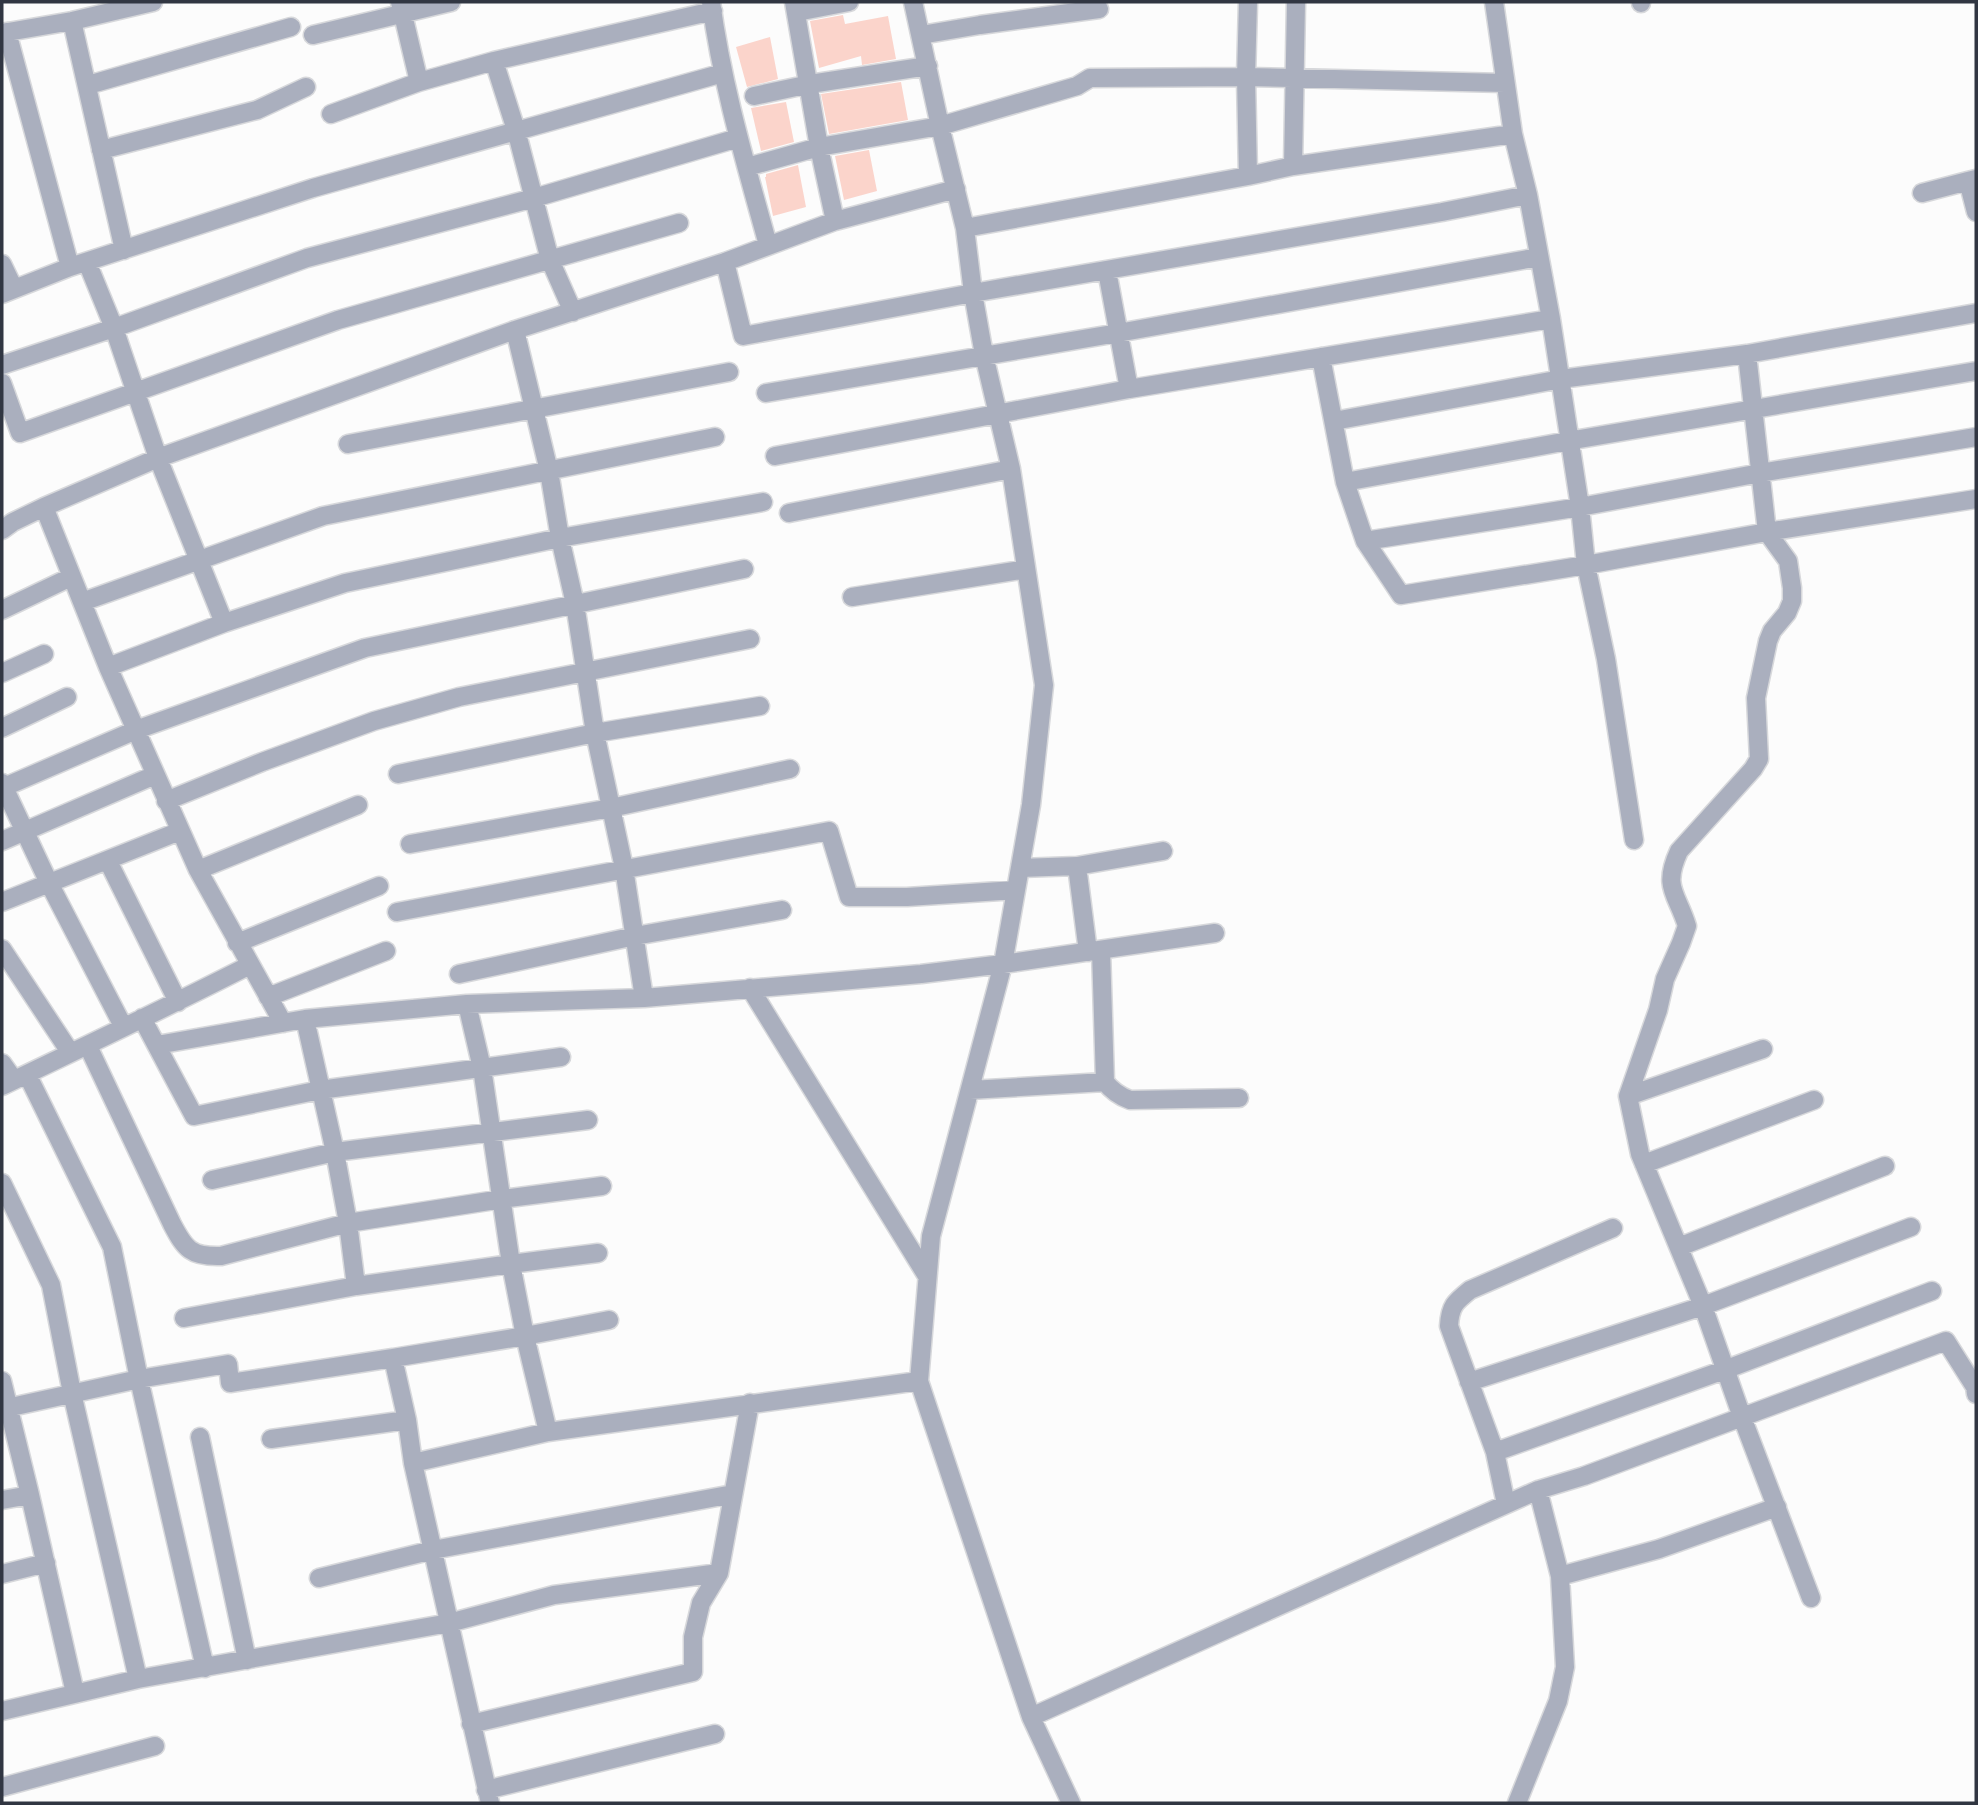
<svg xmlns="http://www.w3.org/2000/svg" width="1978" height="1805" font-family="Ubuntu,sans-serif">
<rect width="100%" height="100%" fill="#fcfcfc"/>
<path fill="#fbd4cb" d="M843,15L845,24L888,16L896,59L862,65L861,56L819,68L810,21Z
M770,37L778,79L747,87L736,47Z
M901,82L908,120L829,134L821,94Z
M786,102L794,142L761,151L751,108Z
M869,150L877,191L844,200L835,156Z
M798,165L806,207L773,216L765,177H766V174Z"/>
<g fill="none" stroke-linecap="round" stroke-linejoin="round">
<defs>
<path id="street" d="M400,2L419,82L494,61L713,11
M711,2C722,85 746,165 768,245
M794,2L819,147L835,221
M913,2L940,126L965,228L973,293L984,355L1011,469L1044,685L1031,805L1003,964L931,1236L919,1381L1031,1717L1071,1803
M1248,2L1246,77L1248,176
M1494,2L1513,134L1528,195L1551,319L1580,507L1586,565L1606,659L1634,840
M1641,3V2
M797,12L849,2
M72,21L124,250
M7,32L70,267
M2,33L72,21L153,2
M313,35L451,2
M921,35L980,25L1099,9
M494,61L516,130L550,260L573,312
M88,85L291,27
M754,96L810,84L928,66
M331,114L419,82
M101,150L257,110L306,87
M1293,166L1296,2
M747,167L819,147L940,126L1077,86L1090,78L1246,77L1505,83
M1976,179L1968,181L1976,212
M1922,193L1968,181
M965,228L1248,176L1293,166L1513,134
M87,262L114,328L158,458L224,623
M725,262L743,336L973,293L1442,212L1528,195
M2,264L14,289
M1107,271L1129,389
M2,294L70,267L313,188L723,73
M515,330L549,471L560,538L575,604L595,733L624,868L644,998
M1747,354L1767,532L1788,561L1792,588V601L1787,613L1772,631L1768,641L1756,698L1759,759L1753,769L1679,851C1662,888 1677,893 1687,926L1681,943L1665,979L1658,1010L1628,1096L1640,1154L1703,1306L1742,1417L1811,1598
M1321,357L1345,482L1365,541L1401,595L1586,565L1767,532L1976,499
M2,365L114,328L307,258L534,198L738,138
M2,383L20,433L338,320L679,223
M766,393L1118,333L1539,257
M1334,421L1561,379L1747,354L1976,313
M348,444L729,372
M775,456L1129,389L1551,319
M1345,482L1568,441L1976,371
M44,507L108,667L198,870L283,1023
M789,513L1011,469
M2,530L13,522L44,507L158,458L515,330L725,262L835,221L956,189
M1365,541L1580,507L1760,473L1976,437
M852,597L1026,569
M82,602L323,516L715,437
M2,610L71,577
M108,667L224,623L345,583L560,538L763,502
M2,673L44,654
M2,728L67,697
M398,774L595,733L760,706
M2,783L49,883L123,1026
M2,788L136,730L365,648L744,569
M166,801L262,762L374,721L459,697L750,639
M2,841L155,775
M410,844L611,808L790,769
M108,861L178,1002
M1077,866L1163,851
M1020,868L1077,866L1088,952
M198,870L358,805
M2,902L180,831
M397,912L829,831L849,897H907L1016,890
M237,943L379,886
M2,949L70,1052
M1101,950L1105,1082C1112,1091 1119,1096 1130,1100L1239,1098
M459,974L635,936L782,910
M750,988L927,1276
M268,997L386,951
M467,1004L482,1068L511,1264L525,1336L548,1432
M142,1018L194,1116L320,1090L561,1057
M305,1019L335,1152L348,1223L356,1286
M157,1045L305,1019L467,1004L644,998L921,974L1003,964L1215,933
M88,1046L172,1224C185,1249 191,1257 221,1256L348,1223L502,1199L602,1186
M2,1063L14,1080
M27,1074L112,1247L139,1379L205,1668
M2,1086C85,1046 168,1007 250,965
M970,1090L1105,1082
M1628,1096L1763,1049
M1644,1164L1814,1100
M212,1180L335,1152L588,1120
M2,1183L51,1285L72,1393L138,1679
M1679,1247L1885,1166
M184,1318L356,1286L511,1264L598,1253
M2,1381L30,1495L2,1500
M1469,1382L1703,1306L1911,1227
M2,1409L139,1379L228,1364L230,1383L393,1358
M200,1437L247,1660
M271,1439L407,1420
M1495,1452L1727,1369L1932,1291
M413,1463L548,1432L919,1381
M30,1495L75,1693
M1506,1504L1495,1452L1449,1326C1450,1306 1455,1302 1470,1290L1613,1228
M2,1574L46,1563
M1560,1576L1659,1549L1777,1507
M319,1578L433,1550L733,1494
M2,1711L138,1679L449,1623L554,1595L719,1573
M1031,1717L1538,1490L1584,1476L1946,1341L1975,1387L1976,1394
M471,1724L693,1672V1637L701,1603L719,1573L750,1403
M2,1787L155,1746
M486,1790L715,1734
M490,1803L413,1463L407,1420L393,1358L525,1336L609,1320
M1517,1803L1558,1701L1565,1667L1560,1576L1538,1490"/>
</defs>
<use href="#street" stroke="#d7d8db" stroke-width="21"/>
<use href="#street" stroke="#aaafbe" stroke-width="18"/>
</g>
<rect width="1978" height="1805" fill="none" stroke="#313642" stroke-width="7"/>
</svg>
